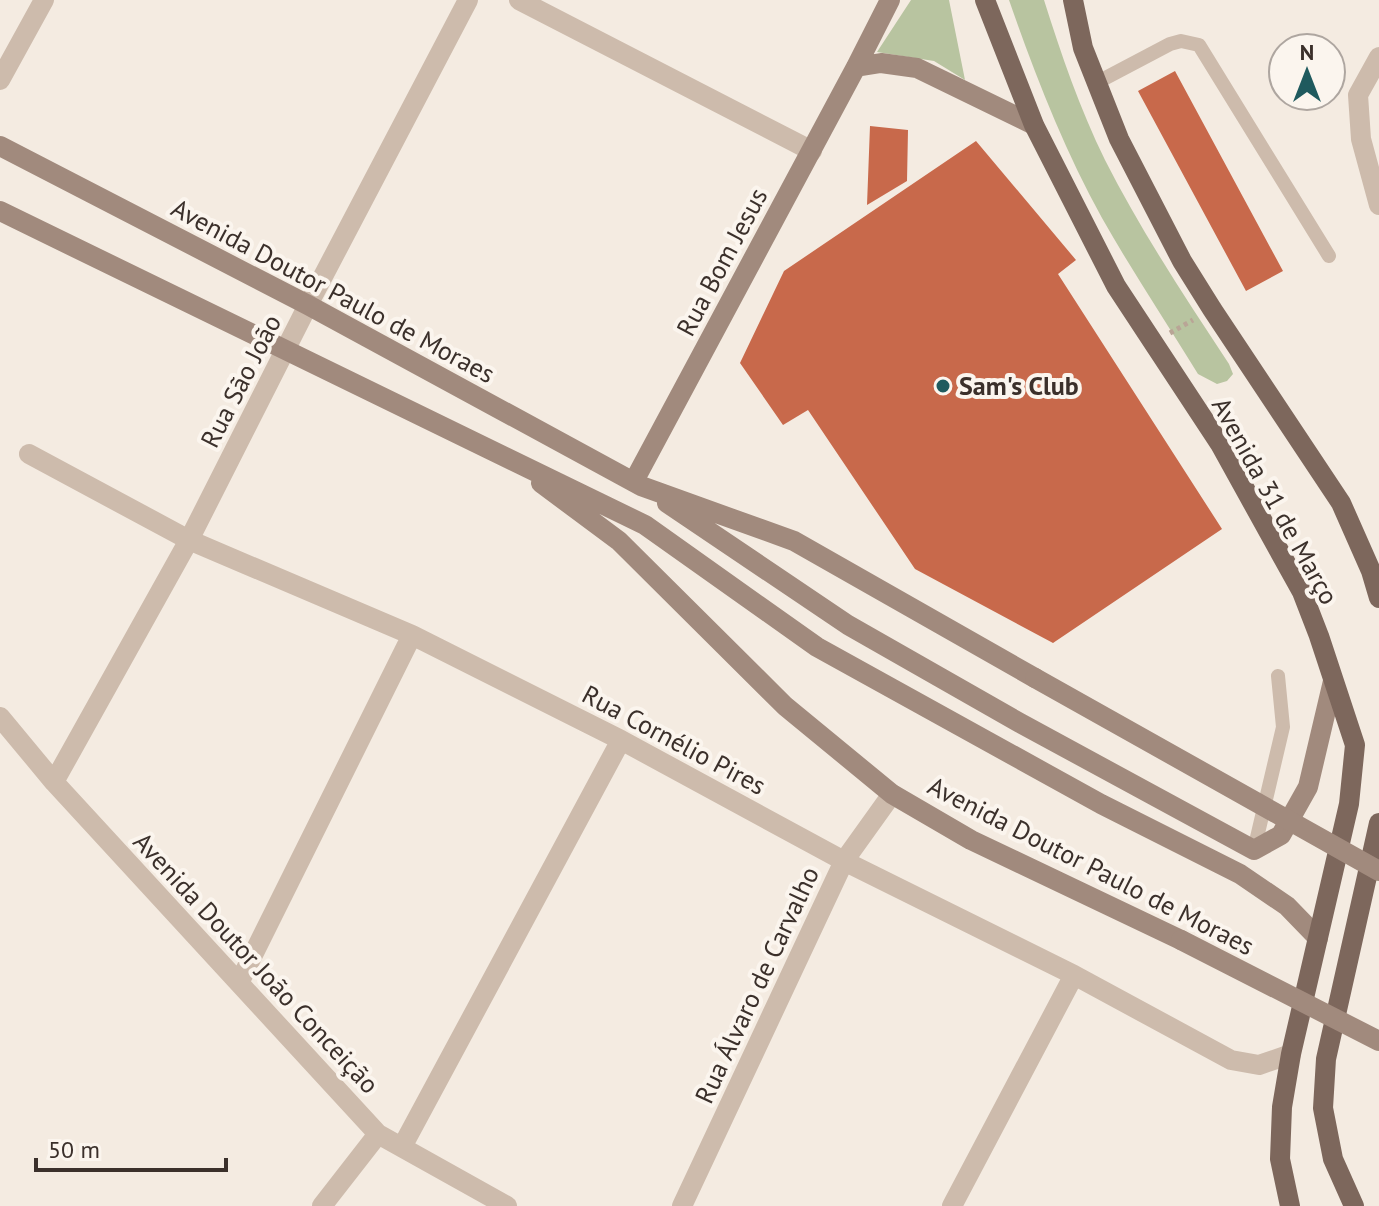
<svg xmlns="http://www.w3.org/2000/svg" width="1379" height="1206" font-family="'PT Sans',sans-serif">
<rect width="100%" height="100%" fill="#f4ebe1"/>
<path fill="#b8c4a0" d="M911,0H949L965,80L934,61L877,52Z
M1009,0H1044C1061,54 1080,109 1105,160C1141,231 1185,297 1229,364L1233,374L1227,381L1217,384L1198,374C1166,322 1132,271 1102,218C1064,149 1035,75 1009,0Z"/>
<path fill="#c8694b" d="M1175,71L1283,271L1246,291L1138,91Z
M870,126L908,130L907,181L867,205Z
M976,141L1076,260L1058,274L1222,529L1053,643L915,569L808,410L783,425L740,363L784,271Z"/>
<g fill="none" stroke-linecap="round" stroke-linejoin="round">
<path stroke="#b9a596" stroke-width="5" stroke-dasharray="4 4" stroke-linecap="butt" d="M1170,333L1193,320"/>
<path stroke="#cdbbac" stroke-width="14" d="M1096,83L1170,44L1181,41L1199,45L1329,256
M1254,850L1283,727L1278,676"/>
<path stroke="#cdbbac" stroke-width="20" d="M519,0L812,151
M1379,57L1358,95L1361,139L1379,205
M0,80L44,0
M29,454L189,540L412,635L621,740L844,861L1074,975L1231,1060L1259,1065L1291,1054
M0,717L54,782L378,1134L507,1206
M54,782L189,540L308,305L468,0
M240,981L412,635
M402,1147L621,740
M322,1206L378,1134
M682,1206L844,861L892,794
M952,1206L1074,975"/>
<path stroke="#a18a7d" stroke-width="20" d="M856,67L881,63L917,68L1034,125
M0,146L308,305L641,486L794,541L1035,678
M0,211L645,525L817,647L1101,804L1240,874L1287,906L1318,938
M634,481L856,67L890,0
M541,483L619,541L785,706L892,794L971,840L1181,940
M667,503L848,625L1020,723L1254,850L1281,835L1308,787L1333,681"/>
<path stroke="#7d675c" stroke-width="20" d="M985,0L1034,125L1116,286L1220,444L1302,592L1319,636L1355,745L1349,804L1291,1054L1282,1107L1280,1159L1290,1206
M1073,0L1083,48L1119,139L1182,261L1212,309L1341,503L1371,571L1379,598
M1354,1206L1333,1159L1323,1108L1326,1059L1379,823"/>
<path stroke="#a18a7d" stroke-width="20" d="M1035,678L1379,871
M1181,940L1379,1041"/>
</g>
<circle fill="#1f5a5e" stroke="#fbf5ee" stroke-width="3" cx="943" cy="386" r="8"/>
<g text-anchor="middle" stroke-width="8" stroke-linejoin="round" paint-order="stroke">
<g font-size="26" fill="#3b302b" stroke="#fbf5ee">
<text transform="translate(722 262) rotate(-62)" y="9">Rua Bom Jesus</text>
<text transform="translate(333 291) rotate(28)" y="9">Avenida Doutor Paulo de Moraes</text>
<text transform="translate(241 381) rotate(-63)" y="9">Rua São João</text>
<text transform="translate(1275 501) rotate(61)" y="9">Avenida 31 de Março</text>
<text transform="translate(674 740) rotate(28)" y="9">Rua Cornélio Pires</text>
<text transform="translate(1091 866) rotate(27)" y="9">Avenida Doutor Paulo de Moraes</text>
<text transform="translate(256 963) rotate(47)" y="9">Avenida Doutor João Conceição</text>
<text transform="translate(757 985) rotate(-65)" y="9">Rua Álvaro de Carvalho</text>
</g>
<g font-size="26" font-weight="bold" fill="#3b302b" stroke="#fbf5ee" text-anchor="start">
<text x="959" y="395">Sam's Club</text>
</g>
</g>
<g transform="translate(1307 72)"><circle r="38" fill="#fbf5ee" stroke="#aea6a0" stroke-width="2"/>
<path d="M0-6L14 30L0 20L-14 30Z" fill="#1f5a5e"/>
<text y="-12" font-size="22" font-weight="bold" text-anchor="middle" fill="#3b302b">N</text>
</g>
<path d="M36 1158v12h190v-12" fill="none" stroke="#3b302b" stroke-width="4"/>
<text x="48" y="1158" font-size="24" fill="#3b302b" stroke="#fbf5ee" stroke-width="6" paint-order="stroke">50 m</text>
</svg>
